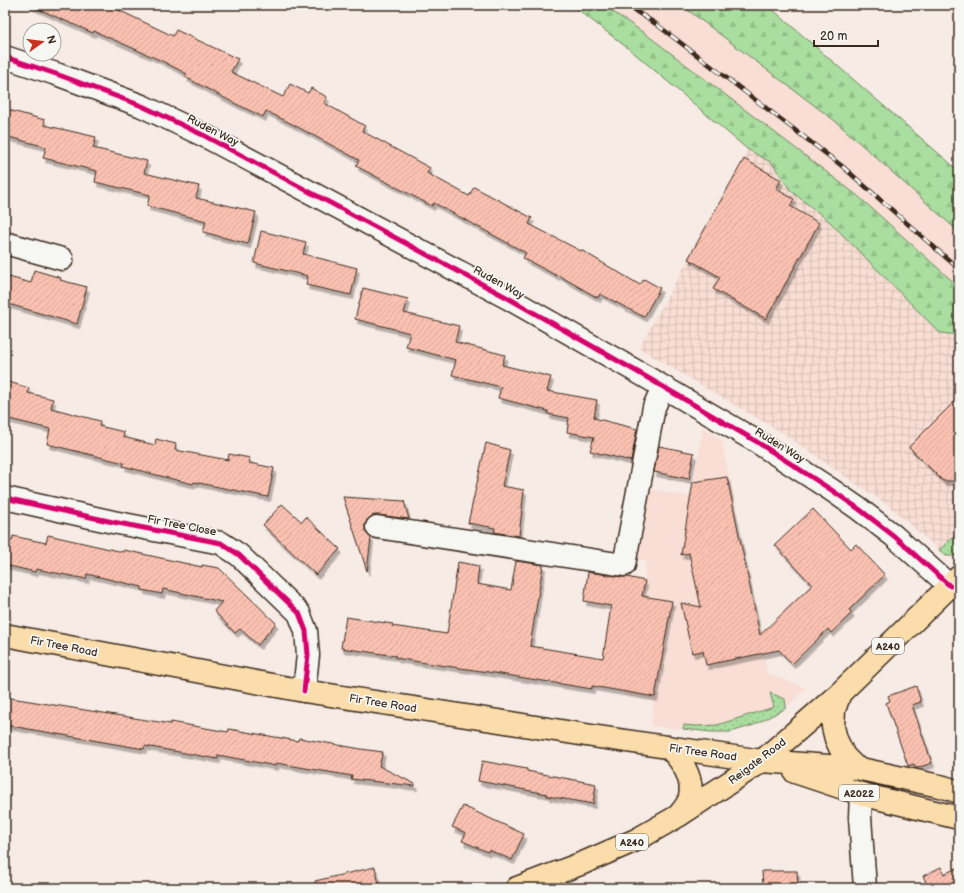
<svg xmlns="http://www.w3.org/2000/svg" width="964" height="893" font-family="'Balsamiq Sans',sans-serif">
<defs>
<pattern id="industrial-grid" width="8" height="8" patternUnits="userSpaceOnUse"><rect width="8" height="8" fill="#f8ded5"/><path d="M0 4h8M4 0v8" fill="none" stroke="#d6bfb6"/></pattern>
<pattern id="grass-dots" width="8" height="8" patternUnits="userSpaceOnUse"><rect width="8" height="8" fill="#a9dea0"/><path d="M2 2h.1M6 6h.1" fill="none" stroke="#92bf89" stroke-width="1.8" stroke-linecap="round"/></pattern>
<pattern id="forest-firs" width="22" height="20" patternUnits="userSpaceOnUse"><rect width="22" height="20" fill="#a9dea0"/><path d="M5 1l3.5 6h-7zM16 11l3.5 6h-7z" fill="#92bf89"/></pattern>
<pattern id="building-hatch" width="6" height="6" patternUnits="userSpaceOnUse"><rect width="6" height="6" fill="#fac1b1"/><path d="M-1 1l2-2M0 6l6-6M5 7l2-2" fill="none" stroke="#d7a698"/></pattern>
<filter id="shadow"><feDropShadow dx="2.5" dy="4.5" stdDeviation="0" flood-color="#0004"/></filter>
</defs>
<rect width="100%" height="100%" fill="#f7ebe5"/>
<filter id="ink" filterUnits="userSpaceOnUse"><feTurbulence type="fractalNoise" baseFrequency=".025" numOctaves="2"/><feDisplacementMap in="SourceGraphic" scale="8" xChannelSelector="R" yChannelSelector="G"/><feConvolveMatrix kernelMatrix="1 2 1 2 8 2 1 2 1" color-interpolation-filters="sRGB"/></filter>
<g filter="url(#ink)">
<path fill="#f8ded5" d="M572,5H738L959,172V335L940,333L829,221L747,149L634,53Z
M703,427L722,441L741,542L767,673L806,688L786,708L754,725L731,732H711L651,726L654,700L623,695L645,581V561L631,553L643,488L691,497Z"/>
<path fill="url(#industrial-grid)" d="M747,149L772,163L791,191L829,221L940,333L959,335V552L953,556H946L888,505L853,482L781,432L709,390L639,348L744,159Z"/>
<path fill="url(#grass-dots)" stroke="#72845f" d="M959,531V552L953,556H946L939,550Z
M770,693L785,699L786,708L754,725L731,732H711L683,729L684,725L696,726L717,725L774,707Z"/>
<path fill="url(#forest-firs)" stroke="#72845f" d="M572,5H603L647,35L858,196L959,287V335L940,333L829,221L791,191L772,163L747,149L634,53Z
M681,5H766L772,9L959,171V232L835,121Z"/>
<path fill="url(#building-hatch)" stroke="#3b2a1e" filter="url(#shadow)" d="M29,5H108L173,36L176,30L238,59L231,72L283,97L290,84L308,93L311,88L327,97L324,103L365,126L362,131L430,168L427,173L469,196L474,187L532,218L529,224L581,251V250L640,285L644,279L660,288L644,317L600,294L598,298L558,275L557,276L523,258L526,253L482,229L434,203L432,206L356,166L359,160L292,124L266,111L263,117L234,103L185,77L187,74L162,61L94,31L93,33Z
M5,109L45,120L44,125L96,137L93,148L147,161L144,173L199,186L196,198L256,212L248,244L203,232L206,221L147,206L150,195L95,182L97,171L43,158L46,147L5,136Z
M744,159L781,180L776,189L794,199L790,206L819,223L766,319L713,289L720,277L688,259Z
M261,231L306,242L303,254L357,268L351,295L306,285L308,276L254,263Z
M34,270L61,278L60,280L87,287L77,324L5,303V276L31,283Z
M363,288L408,299L404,313L459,326L455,342L505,355L502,365L551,377L547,391L597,400L594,418L637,429L631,461L590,451L594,437L567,432L569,418L548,414V411L498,398L501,387L452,375L456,360L406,347L410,333L355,319Z
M5,381L29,388L28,393L53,399L51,408L100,421L99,426L124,432L123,437L155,445L156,439L176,444L175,450L228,460L229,454L250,458L249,463L274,468L268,497L194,482L193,484L164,477L123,466L124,463L47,444L50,429L5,418Z
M959,397V481H943L909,447Z
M486,443L510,450L502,486L524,490L519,536L494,532L495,528L468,523Z
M659,446L694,453L689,479L654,472Z
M727,477L760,635L812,585L775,545L813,509L851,549L856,544L885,575L849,610L852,613L831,633L828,629L792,664L779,650L706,665L703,651L692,653L681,603L701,607L689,553L681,555L693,482Z
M343,497L404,501L409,519L379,515L372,516L367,520L365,525V531L369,536L371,538L367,571Z
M282,504L302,522L306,517L340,549L316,575L263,525Z
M48,535L123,552L124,550L202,567V565L219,568L276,623L258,645L240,629L235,633L214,611L222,602L163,589L162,594L142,590V587L87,574L86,579L36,569L35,572L5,565V539L12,541L13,536L46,543Z
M516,561L543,565L530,646L603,658L611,606L584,601L588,572L622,577H627L645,581L642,596L672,601L655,697L592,686V689L488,672L419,662L396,658V656L341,648L346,617L393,624L392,626L447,634L458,562L479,566L477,584L511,590Z
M916,686L921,702L912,705L932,763L917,768H916L914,764L908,766L886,703L890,701L888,696Z
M5,697L171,724V722L228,732L229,729L298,741L299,738L361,749L383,752L379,766L415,784V786L351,779L352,776L276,763V766L218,755V759L145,746L144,749L5,725Z
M482,761L527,769V771L596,784L593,804L547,796V794L478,781Z
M463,806L524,834L512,860L489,850L488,852L462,841L466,833L452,827Z
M375,867L380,888H316L315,881Z
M941,867L944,874L959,867V888H914L926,882L923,876Z
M762,871H797L798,888H763Z"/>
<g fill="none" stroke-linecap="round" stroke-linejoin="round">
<defs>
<path id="minor" d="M5,57L59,75L142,106L205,136L508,298L648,378L754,440L830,489L859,509L894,536L950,586
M5,243L62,259
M5,498L113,522L221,543L239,555L299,613L306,631L308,655L304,691
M377,527L624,565L654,407L663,387
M861,794L860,817L865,888"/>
<path id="major" d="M5,635L304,691L505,722L592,736L762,761L856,768L944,787L959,792
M795,772L861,794L959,818"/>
<path id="highway" d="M840,693L834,710L833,727L836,739L844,756L856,768
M668,747C681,759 694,778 690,797C688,805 683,810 678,816
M517,888L583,863L636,840L678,816L762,761L840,693L959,577"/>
</defs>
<use href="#minor" stroke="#3b2a1e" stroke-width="25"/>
<use href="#major" stroke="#3b2a1e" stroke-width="25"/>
<use href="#highway" stroke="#3b2a1e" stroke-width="25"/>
<use href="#minor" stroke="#f6f6f2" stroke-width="22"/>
<use href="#major" stroke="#faddab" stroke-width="22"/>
<use href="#highway" stroke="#faddab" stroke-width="22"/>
<defs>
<path id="rail" d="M626,5L656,24L842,166L959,269"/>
</defs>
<use href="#rail" stroke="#3b2a1e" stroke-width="4.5"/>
<use href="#rail" stroke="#f6f6f2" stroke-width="3" stroke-dasharray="9" stroke-linecap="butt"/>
<defs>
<path id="cycleway" d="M5,57L59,75L142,106L205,136L508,298L648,378L754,440L830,489L859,509L894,536L950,586
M5,498L113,522L221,543L239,555L299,613L306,631L308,655L304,691"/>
</defs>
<use href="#cycleway" stroke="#f6f6f2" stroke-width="8"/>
<use href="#cycleway" stroke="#d6006c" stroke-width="5"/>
</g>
</g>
<g text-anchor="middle" stroke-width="3.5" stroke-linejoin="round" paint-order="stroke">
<g fill="#f6f6f2" stroke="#73675e" stroke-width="1">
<rect x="872" y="638" width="32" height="16" rx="3"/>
<rect x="839" y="785" width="40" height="16" rx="3"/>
<rect x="616" y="834" width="32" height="16" rx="3"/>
</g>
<g font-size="10" font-weight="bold" fill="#3b2a1e">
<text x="888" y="650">A240</text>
<text x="859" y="797">A2022</text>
<text x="632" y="846">A240</text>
</g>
<g font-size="11" fill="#3b2a1e" stroke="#f6f6f2">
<text transform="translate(213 130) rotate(27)" y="4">Ruden Way</text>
<text transform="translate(499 282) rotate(29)" y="4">Ruden Way</text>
<text transform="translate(780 445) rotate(32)" y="4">Ruden Way</text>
<text transform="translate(182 525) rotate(11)" y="4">Fir Tree Close</text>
<text transform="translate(64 646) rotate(11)" y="4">Fir Tree Road</text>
<text transform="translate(383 703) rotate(9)" y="4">Fir Tree Road</text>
<text transform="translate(703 752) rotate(8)" y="4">Fir Tree Road</text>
<text transform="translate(757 761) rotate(-37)" y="4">Reigate Road</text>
</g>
</g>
<rect width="964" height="893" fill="none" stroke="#f6f6f2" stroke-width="20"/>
<rect x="10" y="10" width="944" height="873" fill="none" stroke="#3b2a1e" stroke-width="1.5" filter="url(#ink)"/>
<g transform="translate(42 42) rotate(76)"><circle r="19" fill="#f6f6f2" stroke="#aba49d"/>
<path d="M0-3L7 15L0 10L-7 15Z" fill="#c8321e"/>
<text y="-6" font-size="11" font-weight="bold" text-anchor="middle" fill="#3b2a1e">N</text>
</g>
<path d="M814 40v6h64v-6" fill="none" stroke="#3b2a1e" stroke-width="2"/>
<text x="820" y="40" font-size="12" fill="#3b2a1e" stroke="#f6f6f2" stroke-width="3" paint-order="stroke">20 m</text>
</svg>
